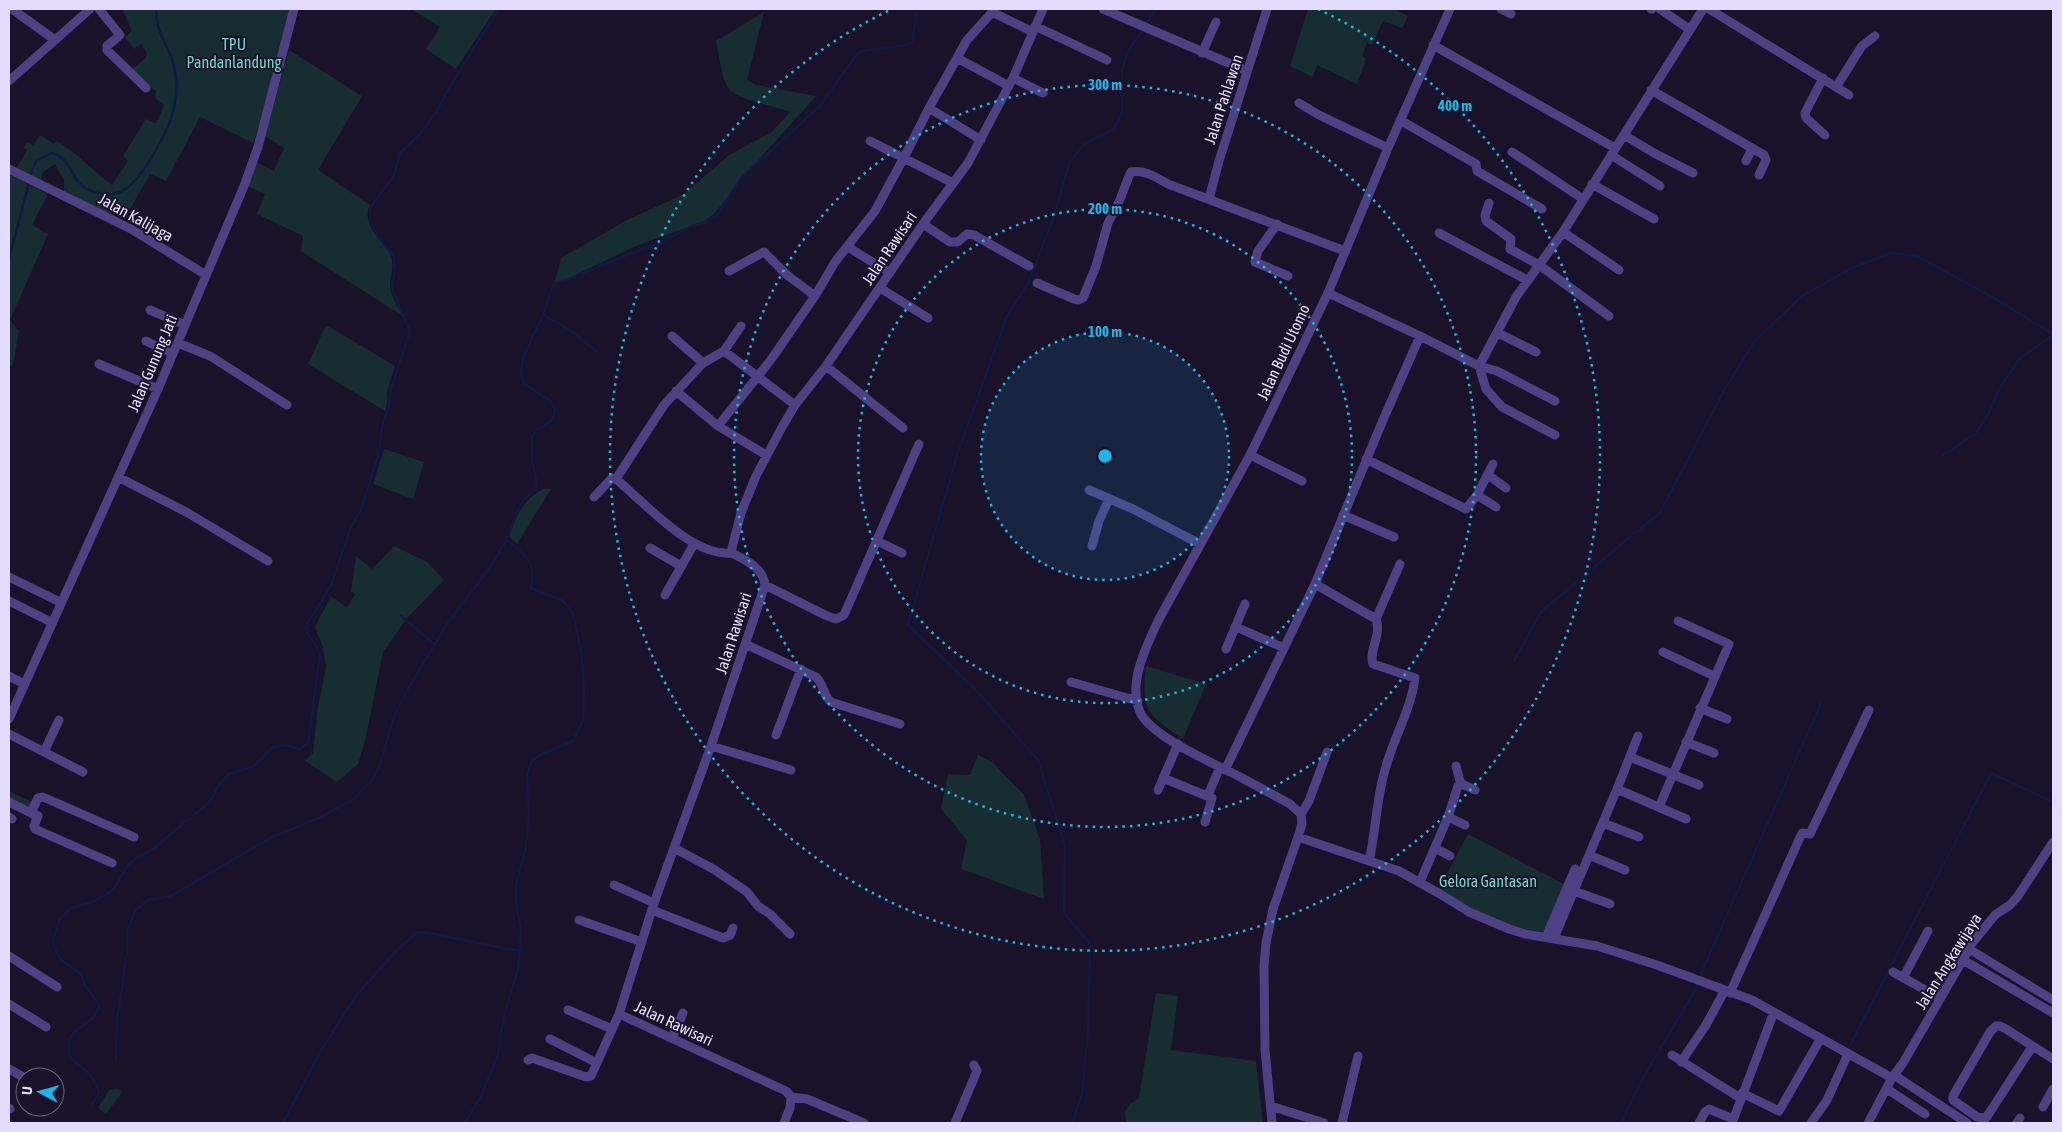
<svg xmlns="http://www.w3.org/2000/svg" width="2062" height="1132" font-family="'Asap Condensed',sans-serif">
<rect width="100%" height="100%" fill="#191228"/>
<path fill="#162e31" d="M126,9H290L261,120L253,143L200,117L166,181L150,174L126,216C114,210 115,215 106,213C94,212 82,200 73,195L71,197L64,193V180L55,164L43,172L40,181L16,169L27,150L24,148L27,142L33,145L40,135L54,144L57,141C77,153 93,171 112,185L128,161L123,156L146,119L156,124L164,105L155,98L156,91L147,85L132,69L146,58L147,53L141,44L134,49L125,37L132,31L123,11Z
M411,9H496L456,69L426,49L440,27Z
M1308,9H1394L1408,16L1402,28L1383,21L1372,45L1367,43L1362,56L1366,59L1357,84L1317,65L1313,77L1290,66Z
M764,12L747,80L756,85L816,96L746,174L714,214L703,222L638,245L554,285L561,258L627,220L684,194L729,155L772,132L790,112C775,105 735,101 727,86C721,75 719,53 716,41Z
M289,50L362,96L318,170L370,205C360,226 384,239 391,257C395,267 390,275 390,285C390,296 399,308 404,317L301,251L303,236L257,214L265,194L248,186L257,162L274,171L284,148L265,136Z
M9,174L48,194L32,225L48,234L10,320L19,331L13,365L9,366Z
M326,325L395,366L387,392V404L385,411L308,364Z
M384,449L424,462L413,499L373,484Z
M544,489H551L517,544L509,537C515,516 524,498 544,489Z
M394,546L427,562L444,580L407,618L383,652L366,737L358,764L337,782L305,761L313,753L318,707L326,667L323,647L315,627L331,596L347,608L355,594L351,591L356,556L372,569Z
M1146,666L1206,684L1183,739C1147,714 1141,711 1146,666Z
M978,755L992,762L1024,795L1040,839L1044,899L961,869L967,840L941,809L948,774L970,775Z
M9,791L32,802L29,808L9,799Z
M1468,834L1566,885L1547,929L1542,932L1506,925L1474,911L1439,888Z
M1156,993L1178,996L1171,1050L1256,1061L1263,1123H1128L1126,1121L1125,1111L1130,1104L1139,1098Z
M116,1089L123,1091L106,1114L98,1108L109,1090Z"/>
<g fill="none" stroke-linecap="round" stroke-linejoin="round">
<path stroke="#0f1b44" stroke-width="2.5" d="M9,259L33,167L37,160L52,153C77,161 67,186 98,193C119,198 130,188 142,172C165,138 186,102 172,59C166,43 154,27 157,9
M544,315L573,332L596,351
M1942,456L1976,433L1989,413L1999,389L2019,359L2053,335
M401,616L434,644
M1514,661L1541,612L1625,541L1659,514L1725,389L1754,342L1802,296L1852,268L1890,253L1917,256L1994,298L2053,334
M1700,976L1821,703
M1849,1047L1991,773L2053,802
M116,1061L117,1021L127,953V931L135,911L148,900L171,896L270,838L319,818L354,799L373,779L380,765L394,716L408,689L447,624L493,563L507,539L517,511L526,498L535,490L537,485L532,458V436L537,430L552,420L555,411L552,402L523,383C515,362 535,335 543,315C547,305 550,295 553,285L665,240L692,226L706,222L717,215L742,177L820,106L857,54L862,51L907,45L912,42L917,9
M92,1105L99,1093C93,1073 84,1070 70,1057C61,1023 95,1030 99,1005C91,992 85,989 81,974L61,960L55,949L53,941L59,920L71,908L92,902L107,894L115,887L128,865L138,857L153,849L208,803L213,797L218,786L229,774L254,766L273,747L286,745L300,749L308,743L320,656L318,650L305,628L331,585L350,529L361,510L378,456L383,423L389,405L391,389L410,331L392,289L395,267L394,257L376,233L370,221V208L394,175L400,153L419,135L436,113L446,93L498,9
M283,1123L320,1052L355,997L395,952L416,933L424,932L519,951
M465,1123L481,1096L497,1057L505,1012L518,970L521,929L516,904V885L526,847L529,816L527,774L532,761L540,755L573,741L583,720L584,689L582,656L573,613L562,600L531,588C536,562 526,555 507,540
M1072,1123L1082,1094L1088,1035L1090,944L1064,913L1065,845L1038,760L975,689L908,625L957,455L1007,316L1028,283L1052,222L1070,162L1084,144L1114,129L1122,113V71L1127,53L1156,9
M1622,1123C1641,1074 1673,1031 1698,984"/>
<path stroke="#4d4183" stroke-width="9" d="M12,9L55,40
M99,9L120,35L107,46V50L146,88
M1103,9L1247,71
M1501,9L1511,14
M1651,9H1652
M1660,9L1689,29
M1709,9L1849,95
M992,12L1033,32
M1035,26L1107,60
M1433,45L1615,148
M1202,53L1216,22
M957,58L1009,86
M1013,78L1043,93
M1823,78L1805,113L1806,118L1825,135
M9,81L90,9
M1836,87L1862,46L1875,36
M1651,90L1764,155L1766,160L1759,175
M1299,103L1319,115L1388,148
M929,108L981,140
M1400,120L1476,164L1477,171L1542,209
M1624,135L1654,153L1693,173
M870,141L953,183
M1512,152L1583,199
M1611,155L1660,186
M1746,161L1752,149
M9,169L131,229L206,275
M1592,184L1654,219
M1209,199L1219,161L1267,9
M1489,203L1485,215L1486,221L1511,239L1510,249L1539,265L1609,316
M923,224L950,242H958L967,234L974,235L1029,266
M1277,224L1258,251L1255,262L1288,276
M1563,232L1619,270
M1439,233L1527,280
M848,247L890,273
M729,271L764,252L787,275L815,296
M1037,283L1074,299L1078,300L1083,298L1096,266L1108,223L1119,202L1129,176L1131,172C1144,169 1157,178 1168,184L1345,251
M880,288L928,318
M1328,293L1420,336L1479,366L1497,371L1555,401
M150,310L185,325
M1498,333L1536,352
M672,336L703,363
M146,341L173,354
M178,343L210,356L287,405
M724,351L795,405
M99,364L158,389
M826,366L903,428
M676,391L718,426L766,455
M718,426L770,361L815,296L835,262L875,211L908,150L929,108L967,40L995,9
M1555,435L1502,407L1486,389L1479,366L1516,297L1563,232L1703,9
M1250,455L1302,481
M1366,459L1466,509L1477,495L1493,464
M1488,475L1506,488
M118,477L188,513L268,561
M616,479C645,503 692,557 732,553
M1089,490L1133,509L1200,544
M1477,495L1496,507
M594,497L612,478L616,479L664,405L703,363L724,351L741,326
M1343,515L1394,537
M877,541L902,553
M1092,546L1099,521L1109,499
M650,548L681,566
M9,577L60,602
M1315,584L1376,619C1382,636 1368,651 1373,664L1415,678C1411,710 1393,739 1385,770C1376,800 1376,831 1369,861
M765,585L827,616L836,619L844,615L919,444
M665,595L694,544
M9,601L51,622
M1376,619L1400,564
M1236,627L1284,648
M745,644L816,677C824,684 823,696 831,702L900,724
M1226,649L1245,604
M1663,652L1714,676
M9,676L24,684
M1071,682L1138,701
M1700,708L1727,719
M9,719L158,389L244,186L258,147L294,9
M9,734L83,772
M776,735L801,669
M1686,742L1714,753
M711,746L791,770
M44,752L59,720
M1630,757L1699,785
M1456,766L1461,785
M1225,770L1315,584L1383,420L1420,336
M1163,778L1212,798L1205,822
M1617,789L1686,819
M1158,790L1178,744
M1208,795L1220,767
M9,802L31,813L38,798L43,797L134,837
M1659,807L1729,644L1678,621
M31,813L38,816L34,826L35,829L112,863
M1301,814L1309,801L1327,752
M9,817L12,819
M1448,817L1465,825
M1603,823L1639,837
M1298,837L1399,871L1440,894L1469,912L1509,929L1525,934L1597,946L1657,965L1752,1000L1892,1078
M674,848L715,870L747,892L758,906L770,914L790,934
M1435,848L1450,856
M1589,855L1625,870
M1420,882L1448,817L1458,786L1462,784L1475,790
M614,885L654,903
M1574,891L1610,904
M652,910L723,938L730,935L733,928
M579,920L642,942
M1546,937L1575,869
M1554,938L1617,789L1638,736
M1969,949L2053,1000
M9,956L57,987
M1963,960L2053,1013
M1893,972L1936,996
M1903,978L1928,931
M1730,993L1802,833L1810,834L1869,710
M1932,994L1963,940
M9,1004L46,1027
M568,1010L612,1029
M672,1038L683,1013
M550,1039L597,1063
M2032,1047L1986,1118L1977,1117L1953,1100V1096L1990,1032L1996,1026H2000L2006,1029L2053,1059
M1672,1055L1740,1098
M528,1060L532,1058L586,1077L591,1076L619,1014
M1681,1062L1706,1025L1725,990
M9,1069L25,1078
M1894,1075L1967,1123
M1887,1089L1925,1114
M1742,1093L1779,1111L1821,1038
M791,1097L807,1099L864,1123
M1271,1106L1324,1123
M2043,1107L2053,1089
M9,1108L10,1109
M784,1123L790,1108L791,1097L786,1091L619,1014L654,903L711,746L765,585C763,567 746,561 732,553V548L741,513L756,476L781,429L795,405L826,366L923,224L968,163L1013,78L1043,9
M955,1123L977,1071L974,1065
M1272,1123L1265,1050L1264,966L1266,943L1273,909L1298,837L1302,824L1301,814L1290,804C1275,796 1259,787 1244,779C1218,765 1155,739 1141,714C1126,685 1147,645 1159,619L1250,455L1270,414L1328,293L1388,148L1450,9
M1342,1123L1358,1056
M1699,1123L1705,1112L1709,1109L1733,1119
M1732,1123L1774,1012
M1811,1123L1827,1100L1848,1054
M1868,1123L1892,1078L1903,1063L1973,942L1995,915L2010,905L2018,896L2053,842
M2017,1123L2020,1118"/>
</g>
<circle cx="1105" cy="456" r="124" fill="#17b9ec" fill-opacity=".12"/>
<g fill="none" stroke="#17b9ec" stroke-width="2.5" stroke-dasharray="2.5 5">
<circle cx="1105" cy="456" r="124"/>
<circle cx="1105" cy="456" r="247"/>
<circle cx="1105" cy="456" r="371"/>
<path d="M1318 9A495 495 0 1 1 892 9"/>
</g>
<g text-anchor="middle" stroke-width="4" stroke-linejoin="round" paint-order="stroke">
<g font-size="16" fill="#6cd8cc" stroke="#191228">
<text x="234" y="50">TPU<tspan x="234" dy="18">Pandanlandung</tspan></text>
<text x="1488" y="887">Gelora Gantasan</text>
</g>
<g font-size="16" fill="#e4dcfc" stroke="#191228">
<text transform="translate(1223 99) rotate(-72)" y="6">Jalan Pahlawan</text>
<text transform="translate(136 217) rotate(29)" y="6">Jalan Kalijaga</text>
<text transform="translate(889 248) rotate(-56)" y="6">Jalan Rawisari</text>
<text transform="translate(1283 352) rotate(-65)" y="6">Jalan Budi Utomo</text>
<text transform="translate(152 363) rotate(-67)" y="6">Jalan Gunung Jati</text>
<text transform="translate(733 633) rotate(-72)" y="6">Jalan Rawisari</text>
<text transform="translate(1948 961) rotate(-58)" y="6">Jalan Angkawijaya</text>
<text transform="translate(674 1023) rotate(25)" y="6">Jalan Rawisari</text>
</g>
</g>
<circle cx="1105" cy="456" r="8" fill="#17b9ec" stroke="#191228" stroke-width="2.5"/>
<g font-size="15" text-anchor="middle" font-weight="bold" fill="#17b9ec" stroke="#191228" stroke-width="4" stroke-linejoin="round" paint-order="stroke">
<text x="1105" y="90">300 m</text>
<text x="1455" y="111">400 m</text>
<text x="1105" y="214">200 m</text>
<text x="1105" y="337">100 m</text>
</g>
<rect width="2062" height="1132" fill="none" stroke="#e4dcfc" stroke-width="20"/>
<g transform="translate(40 1092) rotate(276)"><circle r="24" fill="#191228" stroke="#6a637d"/>
<path d="M0-4L9 19L0 12L-9 19Z" fill="#17b9ec"/>
<text y="-8" font-size="14" font-weight="bold" text-anchor="middle" fill="#e4dcfc">U</text>
</g>
</svg>
